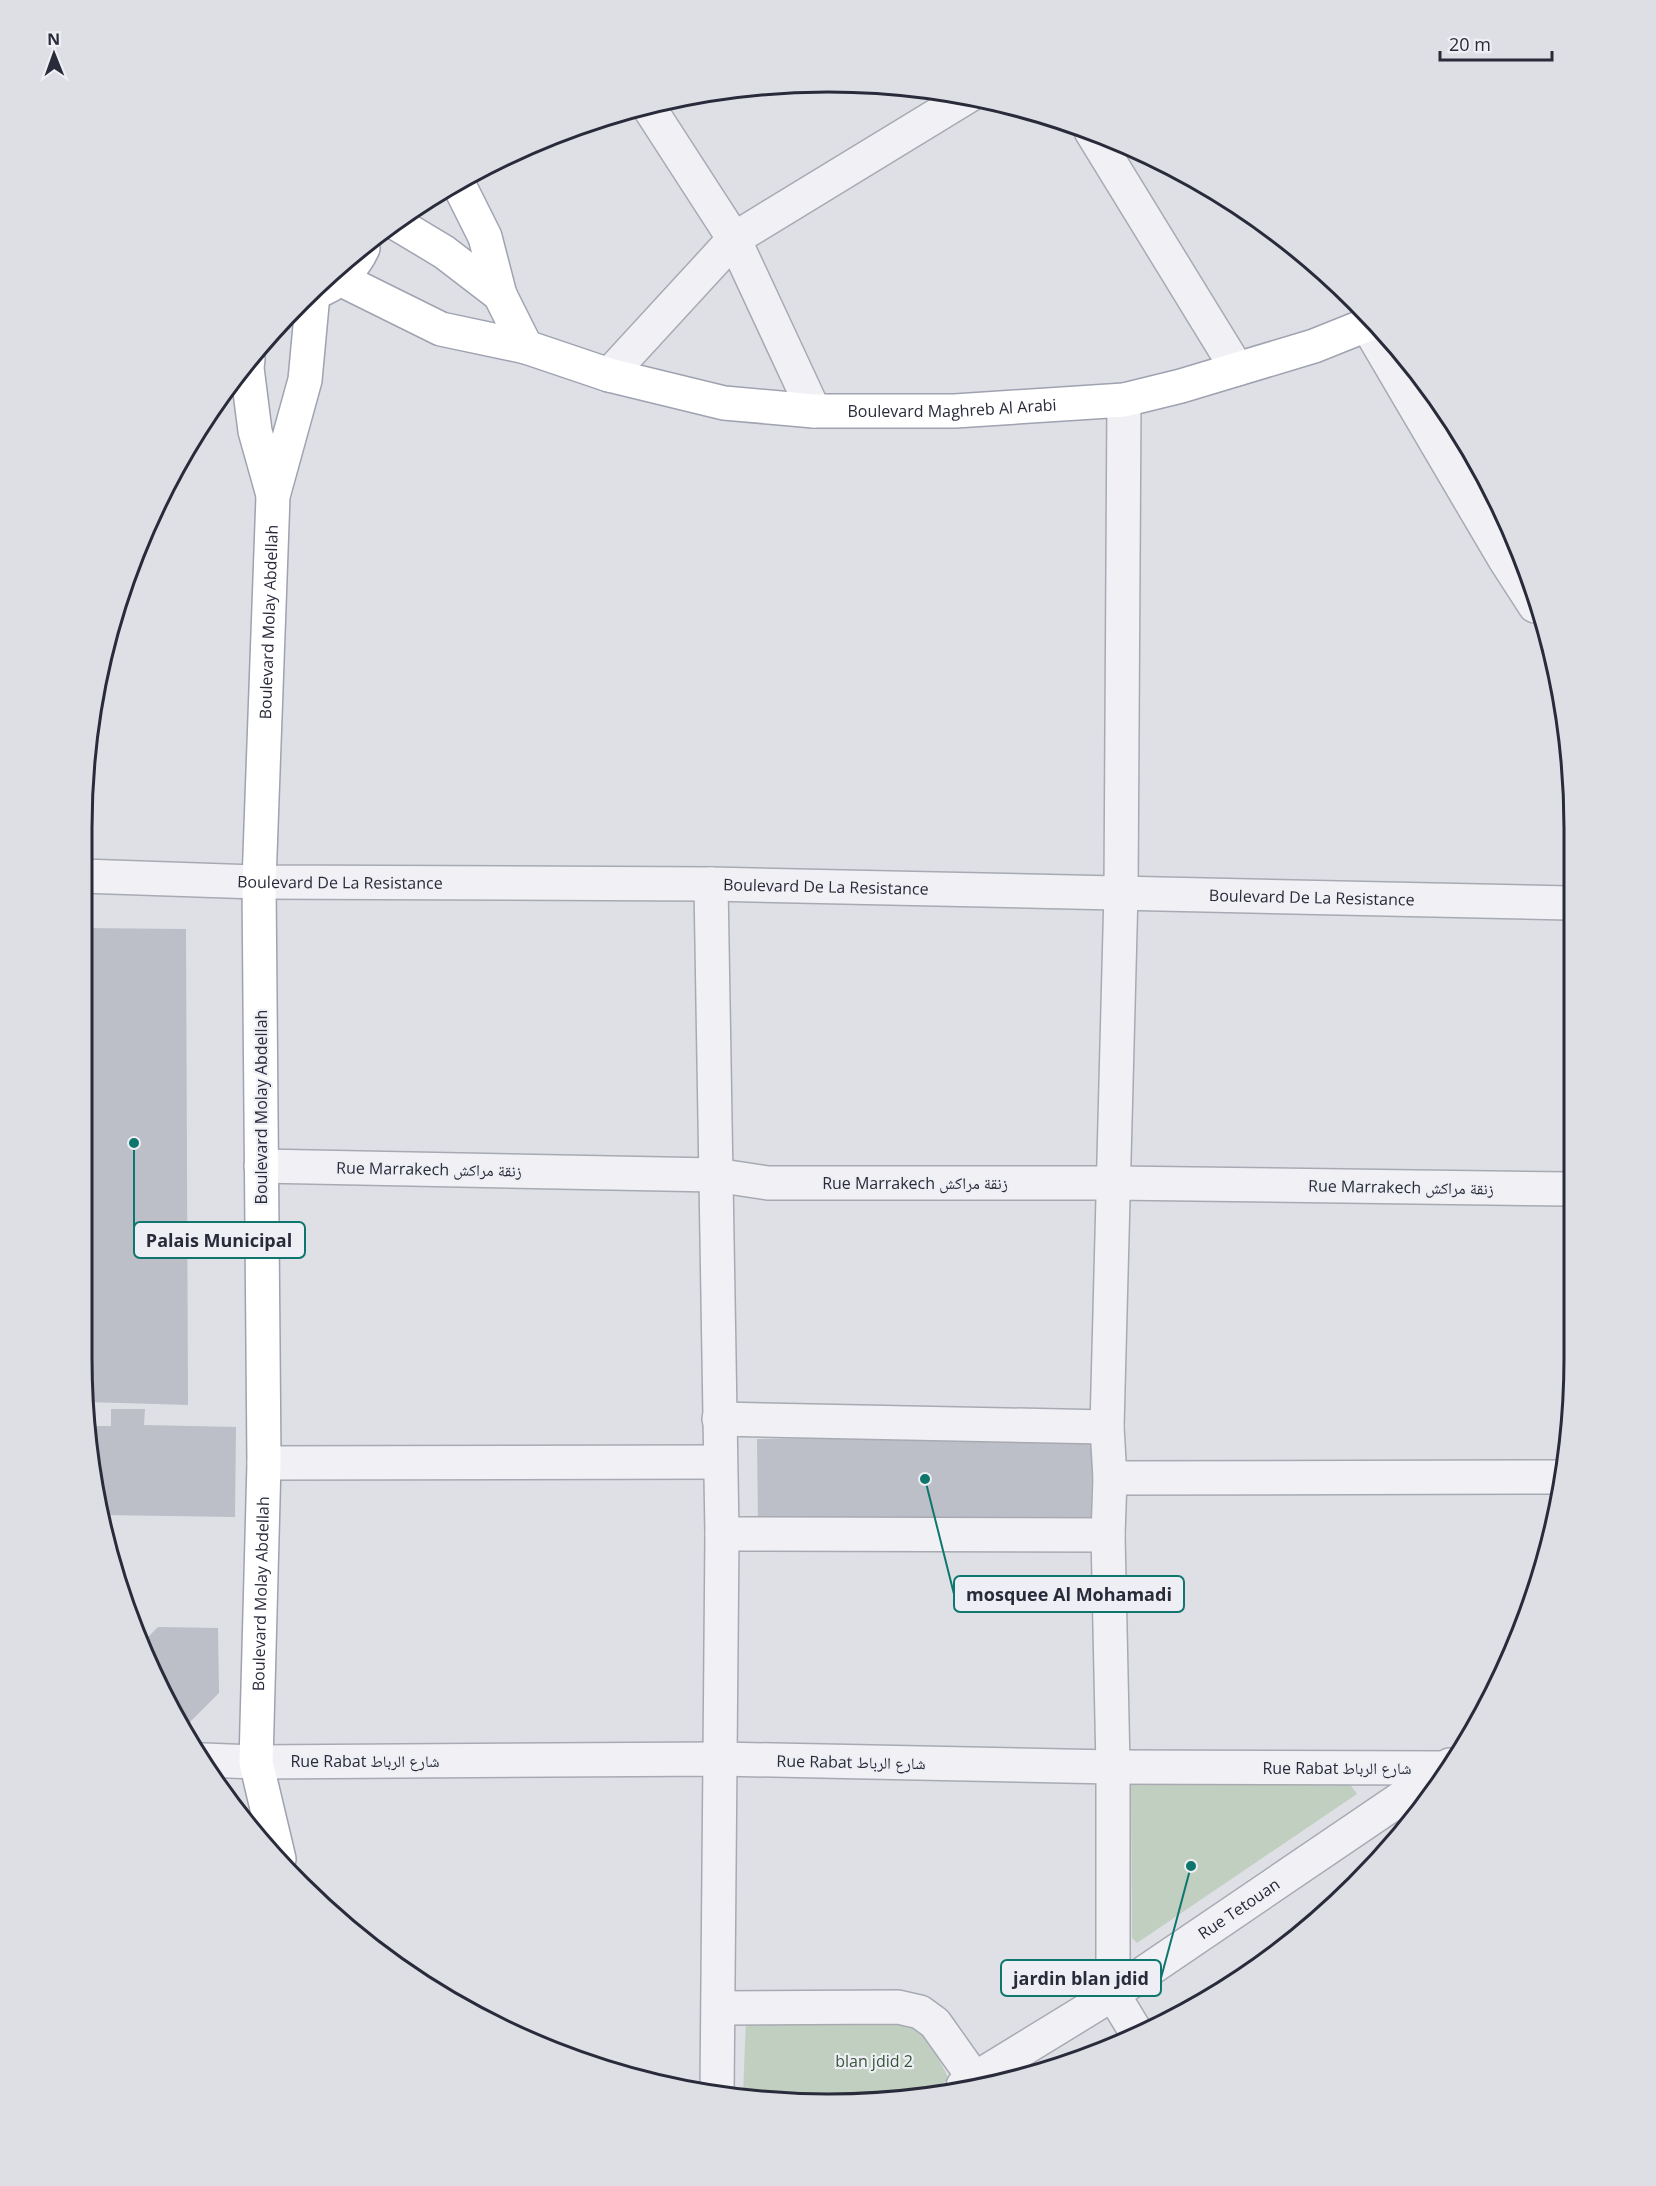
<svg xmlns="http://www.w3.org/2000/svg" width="1656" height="2186" font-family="'Open Sans','Noto Naskh Arabic',sans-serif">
<rect width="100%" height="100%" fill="#dee0e6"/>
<path fill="#d1d2db" d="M1425,384L1449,413L1488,485L1437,409Z"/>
<path fill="#c1cfc0" d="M1347,1780L1357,1794L1137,1943L1132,1938L1131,1781Z
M917,2017L949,2079L926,2094L877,2103L743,2095L746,2019Z"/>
<path fill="#bcbec8" d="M82,928L186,929L188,1405L87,1402L81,1358Z
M111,1409H145L144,1425L236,1427L235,1517L102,1515L90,1426H111Z
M1093,1433L1091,1519L758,1525L757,1439Z
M158,1627L218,1628L219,1693L181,1731L144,1641Z"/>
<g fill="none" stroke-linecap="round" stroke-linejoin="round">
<defs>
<g id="street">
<path d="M648,106L734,239L814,411"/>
<path d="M1091,131L1237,369"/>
<path d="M1367,325L1504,558L1535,606"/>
<path d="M609,375L734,239L970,95"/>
<path d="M1124,400L1121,892L1107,1427L1110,1478L1108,1535L1113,1767V1994L1136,2032"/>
<path id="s1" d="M82,876L259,882L711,884L1569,903"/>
<path d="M711,884L722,1534L717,2093"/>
<path d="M261,1166L715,1175L768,1183H1114L1569,1189"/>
<path d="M719,1419L1107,1427"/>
<path d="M264,1463L720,1462"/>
<path d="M1110,1478L1564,1477"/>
<path d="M722,1534L1108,1535"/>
<path d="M203,1760L256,1762L720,1759L1113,1767L1446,1768"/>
<path d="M719,2008L898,2007L920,2012L935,2023L974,2078"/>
<path id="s2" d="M963,2086L1113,1994L1450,1765"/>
</g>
<g id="primary">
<path d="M458,183L485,237L500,295"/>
<path d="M394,222L444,252L500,295L526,347"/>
<path id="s3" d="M340,279L441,329L526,347L609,375L724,403L814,411H955L1124,400L1181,386L1314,346L1374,322"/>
<path d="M323,289C341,281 355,265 363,248"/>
<path d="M248,359L247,368L255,431L273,495"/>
<path id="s4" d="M279,1859L256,1762L264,1463L259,882L273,496L305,380L313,294"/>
</g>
</defs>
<use href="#street" stroke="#a8aab3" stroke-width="36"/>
<use href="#primary" stroke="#9fa2b0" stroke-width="36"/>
<use href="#street" stroke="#f1f1f5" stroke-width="33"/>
<use href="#primary" stroke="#fff" stroke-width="33"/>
</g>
<g text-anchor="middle" stroke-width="4.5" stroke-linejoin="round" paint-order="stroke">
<g font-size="16" fill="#292b3b" stroke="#eeeff4">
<text dy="6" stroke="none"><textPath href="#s3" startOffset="634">Boulevard Maghreb Al Arabi</textPath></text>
<text dy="6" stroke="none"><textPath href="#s4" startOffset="1240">Boulevard Molay Abdellah</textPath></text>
<text dy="6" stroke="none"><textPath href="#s1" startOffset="258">Boulevard De La Resistance</textPath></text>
<text dy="6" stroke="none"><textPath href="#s1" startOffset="744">Boulevard De La Resistance</textPath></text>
<text dy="6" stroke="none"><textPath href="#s1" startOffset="1230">Boulevard De La Resistance</textPath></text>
<text transform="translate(261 1107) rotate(-90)" y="6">Boulevard Molay Abdellah</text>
<text transform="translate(429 1169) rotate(1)" y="6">Rue Marrakech زنقة مراكش</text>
<text x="915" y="1189">Rue Marrakech زنقة مراكش</text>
<text transform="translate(1401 1187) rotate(1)" y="6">Rue Marrakech زنقة مراكش</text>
<text dy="6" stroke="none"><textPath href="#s4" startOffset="268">Boulevard Molay Abdellah</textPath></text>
<text x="365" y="1767">Rue Rabat شارع الرباط</text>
<text transform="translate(851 1762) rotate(1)" y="6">Rue Rabat شارع الرباط</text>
<text x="1337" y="1774">Rue Rabat شارع الرباط</text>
<text dy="6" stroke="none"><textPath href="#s2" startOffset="328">Rue Tetouan</textPath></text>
</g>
<g font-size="16" fill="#38553a" stroke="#eeeff4">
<text x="874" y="2067">blan jdid 2</text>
</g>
</g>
<path d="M0 0H1656V2186H0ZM828 92H828A736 736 0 0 1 1564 828V1358A736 736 0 0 1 828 2094H828A736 736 0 0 1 92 1358V828A736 736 0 0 1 828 92Z" fill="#dedfe5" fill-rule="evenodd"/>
<path fill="none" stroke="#292b3b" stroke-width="3" d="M828 92H828A736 736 0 0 1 1564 828V1358A736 736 0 0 1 828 2094H828A736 736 0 0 1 92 1358V828A736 736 0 0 1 828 92Z"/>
<path fill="none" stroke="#0f766e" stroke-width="2" d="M134 1143L134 1240M925 1479L954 1594M1191 1866L1161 1978"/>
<g fill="#0f766e" stroke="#eeeff4" stroke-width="2">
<circle cx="134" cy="1143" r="6"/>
<circle cx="925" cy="1479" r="6"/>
<circle cx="1191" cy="1866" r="6"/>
</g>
<g fill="#eeeff4" stroke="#0f766e" stroke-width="2">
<rect x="134" y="1222" width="171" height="36" rx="6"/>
<rect x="954" y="1576" width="230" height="36" rx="6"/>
<rect x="1001" y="1960" width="160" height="36" rx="6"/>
</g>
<g font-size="18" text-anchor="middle" font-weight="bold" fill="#292b3b">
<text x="219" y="1247">Palais Municipal</text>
<text x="1069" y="1601">mosquee Al Mohamadi</text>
<text x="1081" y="1985">jardin blan jdid</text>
</g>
<g transform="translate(54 54) rotate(359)" stroke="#eeeff4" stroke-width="4.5" paint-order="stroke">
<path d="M0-4.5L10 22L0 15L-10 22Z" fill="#292b3b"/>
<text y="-9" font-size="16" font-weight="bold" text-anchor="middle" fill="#292b3b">N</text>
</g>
<path d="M1440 51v9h112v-9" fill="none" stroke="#292b3b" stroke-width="3"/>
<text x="1449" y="51" font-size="18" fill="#292b3b" stroke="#eeeff4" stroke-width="4.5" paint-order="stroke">20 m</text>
</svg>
